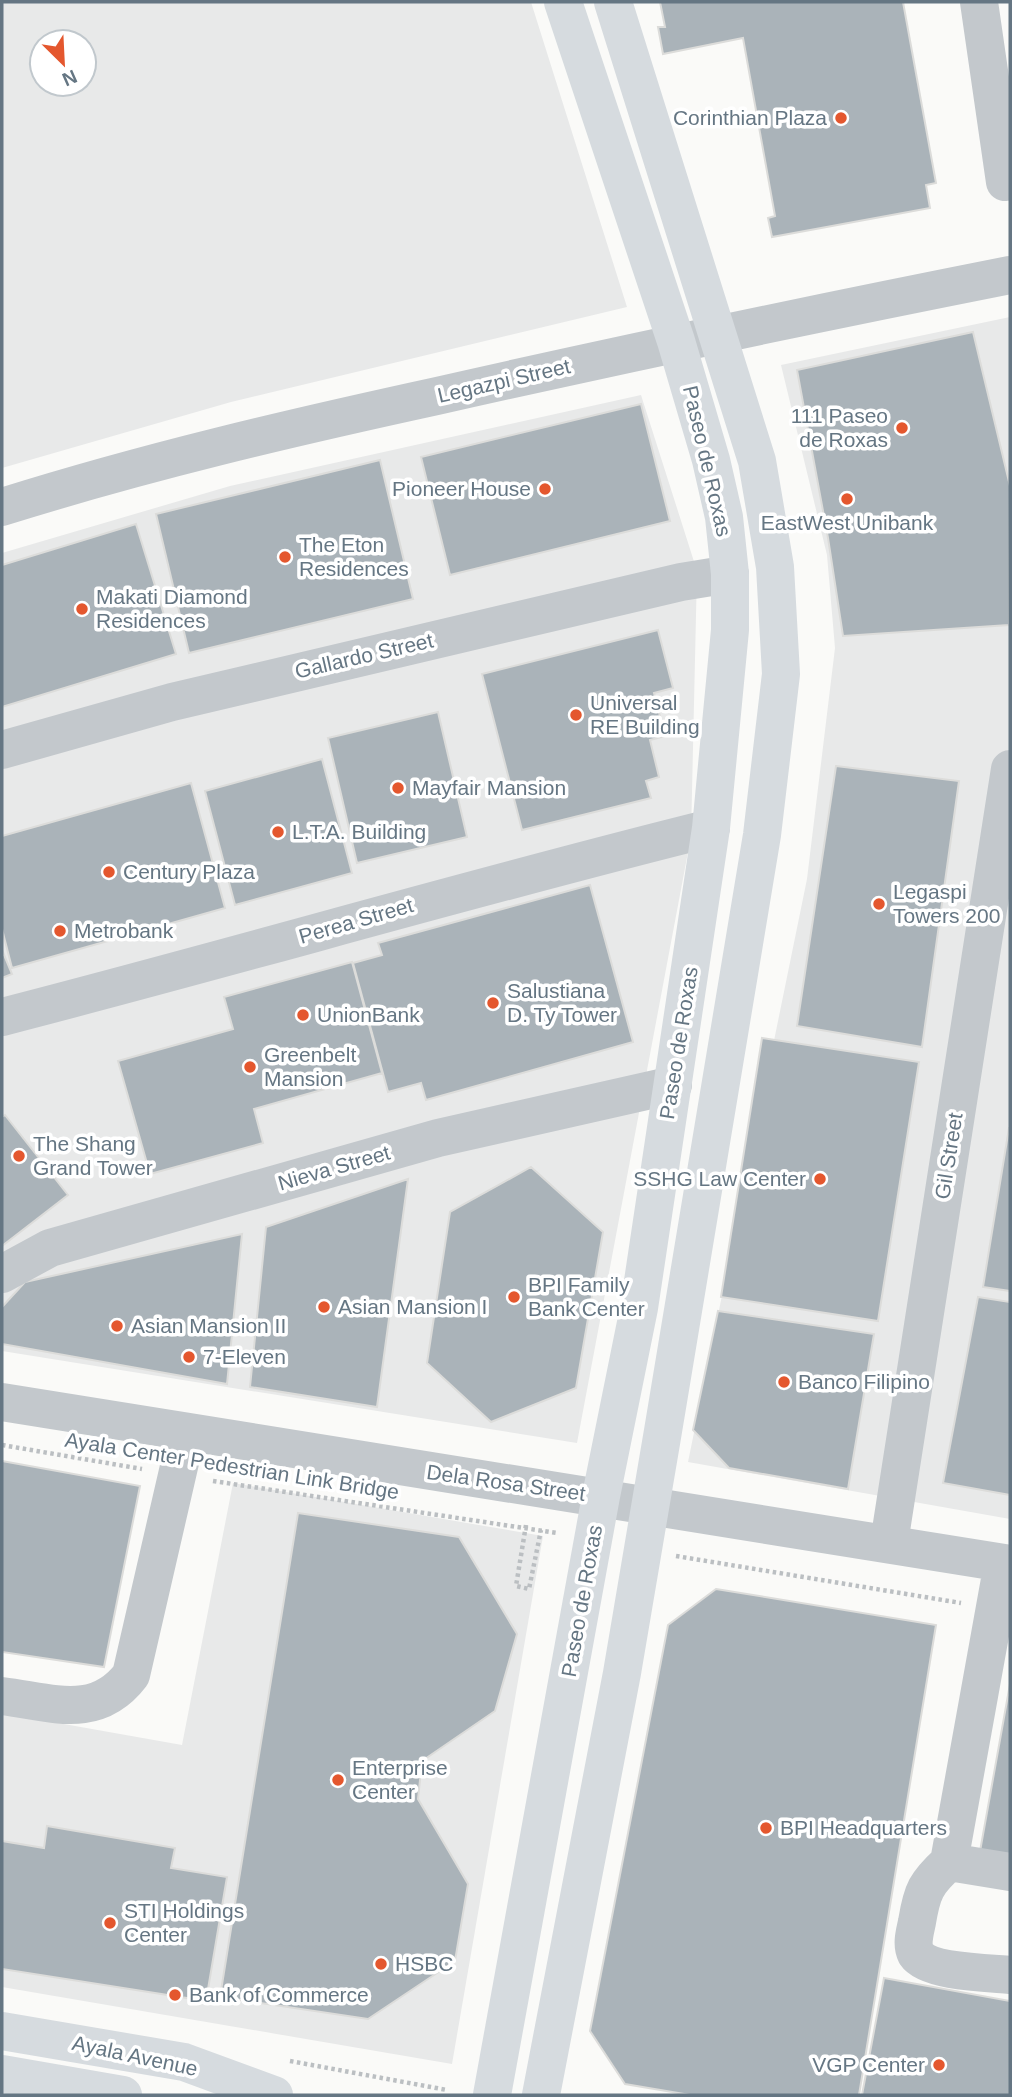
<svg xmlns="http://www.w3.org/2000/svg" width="1012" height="2097" font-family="Arial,sans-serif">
<rect width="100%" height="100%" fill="#fafaf8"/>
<path fill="#e8e9e9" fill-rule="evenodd" d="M2,2H531L627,307L231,402L2,468ZM42,42H84V84H42Z
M1010,317V1519L688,1462L807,879L835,648L827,555L781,365Z
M641,395L697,571L691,836L577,1443L2,1351V553L230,486Z
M233,1483L543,1536L452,2064L2,1987V1713L182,1745Z"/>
<path fill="#aab3b9" stroke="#dcdcda" stroke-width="2" d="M660,2H903L936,183L926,185L930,208L772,237L768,218L775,216L743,38L663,54L658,27H665Z
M973,332L1010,486L1009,625L843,636L828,538L797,370Z
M641,404L670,521L450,575L421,457Z
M380,460L413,599L189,653L156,514Z
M136,524L176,654L2,707V565Z
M658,630L673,688L654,693L665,736L650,740L659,777L646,781L651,798L522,830L482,674Z
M438,712L467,837L357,863L328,738Z
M322,759L352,873L235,905L205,791Z
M836,766L959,781L922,1047L797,1026Z
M191,783L225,908L12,968L2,929V836Z
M590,885L633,1042L426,1100L421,1083L388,1092L353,963L382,955L378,943Z
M2,950L12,974L2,978Z
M352,962L382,1073L254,1109L263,1143L150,1174L118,1061L233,1029L224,997Z
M762,1038L919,1062L878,1321L721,1297Z
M5,1115L68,1195L2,1246V1117Z
M1009,1128H1010V1291L983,1287Z
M531,1167L603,1232L576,1388L491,1422L427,1363L450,1212Z
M408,1179L377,1407L250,1387L266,1227Z
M242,1234L227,1384L2,1344V1307L25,1282Z
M978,1297L1010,1302V1495L943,1483Z
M718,1311L874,1334L848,1489L729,1468L693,1430Z
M2,1461L140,1486L104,1667L2,1652Z
M298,1513L459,1537L517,1634L495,1711L422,1761L418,1799L468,1884L455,1961L368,2019L220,1997Z
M716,1589L936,1625L859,2095H690L625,2084L590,2031L668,1625Z
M1010,1684V1862L979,1857Z
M47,1826L175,1848L171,1868L227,1877L206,2001L2,1969V1841L44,1848Z
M884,1978L1010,2001V2095H862Z"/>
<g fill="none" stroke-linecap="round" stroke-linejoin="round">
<path stroke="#bbbfc2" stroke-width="4.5" stroke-dasharray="3.5 3.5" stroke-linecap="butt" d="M2,1445L142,1469
M213,1481L557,1533
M526,1525L516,1586L529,1589L541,1530
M676,1556L961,1603
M290,2061L447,2090"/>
<path stroke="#c3c8cc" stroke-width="38" d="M979,2L1005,182L1010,181
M2,507C145,462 290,428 437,396C627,353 818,313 1010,275
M2,750L172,702L681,582L730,574
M2,1017C239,956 473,887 711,828
M2,1274L50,1248L438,1138L673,1085
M2,1402L1010,1564
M889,1543L1010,769
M2,1696C51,1702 96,1721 131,1675L187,1432
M949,1862L1003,1563
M949,1862C926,1883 922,1891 917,1922C915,1932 911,1944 916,1954C928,1972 989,1973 1010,1975
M949,1862L1010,1872"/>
<path stroke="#d6dbdf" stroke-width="38" d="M2,2031L184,2062L274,2095
M2,2074L123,2095
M492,2095L601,1496L639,1308L711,828L730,630V574L724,517L711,460L676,341L563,2
M541,2095L622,1673L663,1431L762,835L781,674L775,567L757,461L613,2"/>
</g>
<g fill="#e4572e" stroke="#fff" stroke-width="2.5">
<circle cx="841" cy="118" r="7"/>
<circle cx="902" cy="428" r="7"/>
<circle cx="545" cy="489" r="7"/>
<circle cx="847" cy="499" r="7"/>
<circle cx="285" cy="557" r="7"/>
<circle cx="82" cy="609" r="7"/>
<circle cx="576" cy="715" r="7"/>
<circle cx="398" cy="788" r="7"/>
<circle cx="278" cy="832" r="7"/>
<circle cx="109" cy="872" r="7"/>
<circle cx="879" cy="904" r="7"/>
<circle cx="60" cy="931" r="7"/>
<circle cx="493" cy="1003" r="7"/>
<circle cx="303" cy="1015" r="7"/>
<circle cx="250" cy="1067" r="7"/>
<circle cx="19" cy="1156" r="7"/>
<circle cx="820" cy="1179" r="7"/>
<circle cx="514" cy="1297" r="7"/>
<circle cx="324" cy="1307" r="7"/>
<circle cx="117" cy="1326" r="7"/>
<circle cx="189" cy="1357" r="7"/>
<circle cx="784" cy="1382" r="7"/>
<circle cx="338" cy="1780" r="7"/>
<circle cx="766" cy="1828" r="7"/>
<circle cx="110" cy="1923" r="7"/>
<circle cx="381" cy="1964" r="7"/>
<circle cx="175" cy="1995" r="7"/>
<circle cx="939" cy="2065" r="7"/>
</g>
<g text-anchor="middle" stroke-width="7" stroke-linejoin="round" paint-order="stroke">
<g font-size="21" fill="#657683" stroke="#fff" text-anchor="start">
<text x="827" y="125" text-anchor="end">Corinthian Plaza</text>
<text x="888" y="423" text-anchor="end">111 Paseo<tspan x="888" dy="24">de Roxas</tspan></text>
<text x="531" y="496" text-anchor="end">Pioneer House</text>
<text x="847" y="530" text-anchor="middle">EastWest Unibank</text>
<text x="299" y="552">The Eton<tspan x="299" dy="24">Residences</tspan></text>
<text x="96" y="604">Makati Diamond<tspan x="96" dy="24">Residences</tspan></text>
<text x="590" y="710">Universal<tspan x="590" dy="24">RE Building</tspan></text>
<text x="412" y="795">Mayfair Mansion</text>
<text x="292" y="839">L.T.A. Building</text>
<text x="123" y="879">Century Plaza</text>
<text x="893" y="899">Legaspi<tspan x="893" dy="24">Towers 200</tspan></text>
<text x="74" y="938">Metrobank</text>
<text x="507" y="998">Salustiana<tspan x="507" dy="24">D. Ty Tower</tspan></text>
<text x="317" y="1022">UnionBank</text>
<text x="264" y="1062">Greenbelt<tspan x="264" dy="24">Mansion</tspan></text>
<text x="33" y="1151">The Shang<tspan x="33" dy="24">Grand Tower</tspan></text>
<text x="806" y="1186" text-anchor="end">SSHG Law Center</text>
<text x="528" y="1292">BPI Family<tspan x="528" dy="24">Bank Center</tspan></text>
<text x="338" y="1314">Asian Mansion I</text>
<text x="131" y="1333">Asian Mansion II</text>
<text x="203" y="1364">7-Eleven</text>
<text x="798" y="1389">Banco Filipino</text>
<text x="352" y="1775">Enterprise<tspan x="352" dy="24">Center</tspan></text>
<text x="780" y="1835">BPI Headquarters</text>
<text x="124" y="1918">STI Holdings<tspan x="124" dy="24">Center</tspan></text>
<text x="395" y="1971">HSBC</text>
<text x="189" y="2002">Bank of Commerce</text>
<text x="925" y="2072" text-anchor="end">VGP Center</text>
</g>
<g font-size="21" fill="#657683" stroke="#fff">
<text transform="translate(504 381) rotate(-13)" y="7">Legazpi Street</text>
<text transform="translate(707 461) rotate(77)" y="7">Paseo de Roxas</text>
<text transform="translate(364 656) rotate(-13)" y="7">Gallardo Street</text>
<text transform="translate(356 921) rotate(-16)" y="7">Perea Street</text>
<text transform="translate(679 1043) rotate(-81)" y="7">Paseo de Roxas</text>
<text transform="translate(949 1156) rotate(-81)" y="7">Gil Street</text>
<text transform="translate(334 1168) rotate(-16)" y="7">Nieva Street</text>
<text transform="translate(232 1466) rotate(9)" y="7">Ayala Center Pedestrian Link Bridge</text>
<text transform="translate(506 1483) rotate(8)" y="7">Dela Rosa Street</text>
<text transform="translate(582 1601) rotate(-80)" y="7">Paseo de Roxas</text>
<text transform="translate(135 2056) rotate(12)" y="7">Ayala Avenue</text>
</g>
</g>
<rect width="1012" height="2097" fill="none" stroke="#657683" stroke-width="7"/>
<g transform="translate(63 63) rotate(156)"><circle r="33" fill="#ffffff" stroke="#c1c8cd" stroke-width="2"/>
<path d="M0-5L12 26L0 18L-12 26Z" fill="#e4572e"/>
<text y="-10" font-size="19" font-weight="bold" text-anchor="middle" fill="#657683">N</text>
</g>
</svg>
